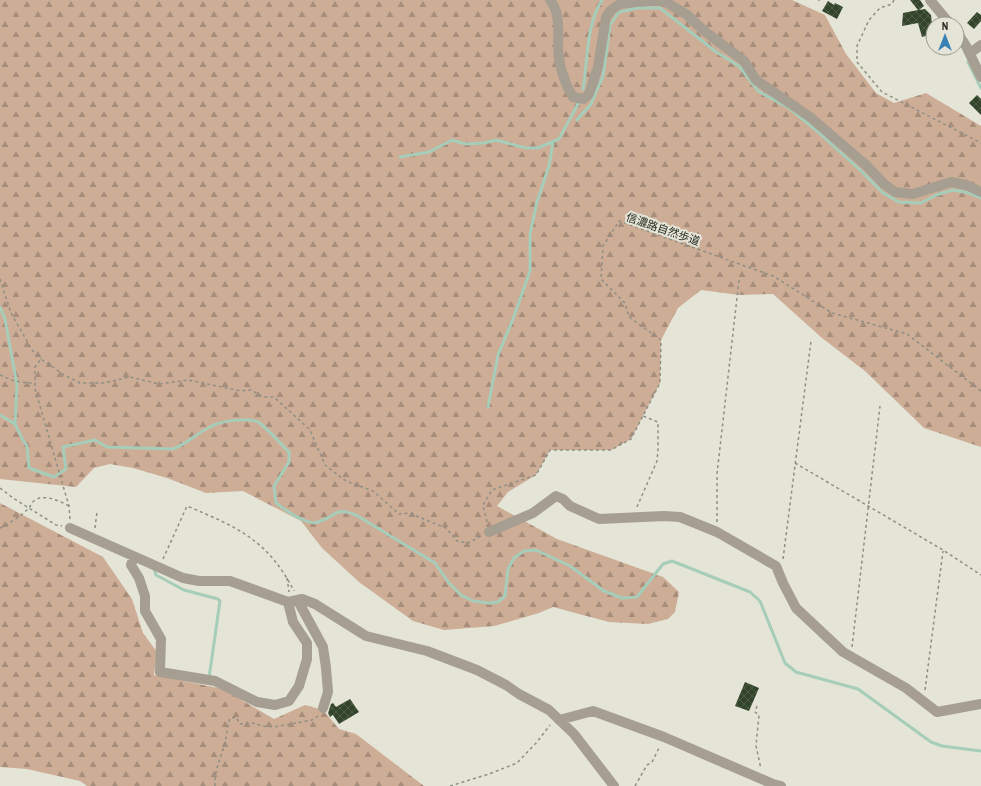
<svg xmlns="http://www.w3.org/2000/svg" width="981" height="786" font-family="'Archivo Narrow','Noto Sans JP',sans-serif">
<defs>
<pattern id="forest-firs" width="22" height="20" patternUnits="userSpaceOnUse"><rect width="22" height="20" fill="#cead97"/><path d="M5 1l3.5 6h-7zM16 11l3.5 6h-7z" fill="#a78d7b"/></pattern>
<pattern id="building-cross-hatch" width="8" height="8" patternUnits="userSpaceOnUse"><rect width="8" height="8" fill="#32442a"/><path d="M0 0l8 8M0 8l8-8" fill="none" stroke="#4e5c47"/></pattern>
</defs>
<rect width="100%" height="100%" fill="#e4e5d6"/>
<path fill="url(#forest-firs)" d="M0,0H792L825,15L846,54L876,93L894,103L926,93L981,126V447L924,428L865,371L822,338L773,294L739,295L701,290L678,308L661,340L660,383L631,439L611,450H550L536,475L508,492L497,506L557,539L663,577L679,592L675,612L668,619L648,624L609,622L553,607L539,613L494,626L444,630L413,621L359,582L322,548L301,521L243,491L206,493L167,478L133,468L110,464L94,468L76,487L0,479Z
M0,503L103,557L132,599L143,633L157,652L154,675L223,689L274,719L305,705L323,710L339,729L356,734L424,786H87L80,781L27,769L0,767Z"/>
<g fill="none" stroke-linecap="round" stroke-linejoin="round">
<path stroke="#a6cdb9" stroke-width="3" d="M968,62L981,88
M583,89C588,60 586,25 602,0
M577,120L591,104L603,76L610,25L619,12L638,8H660L715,51L740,67L758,91L789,108L817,131L861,171L883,193L899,202L921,203L936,195L953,190L969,193L981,198
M400,157L429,152L452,140L465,144L484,143L496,140L526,148H538L559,139L579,102
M0,307L5,319L17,385L15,424
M488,407L498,355L513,319L530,271V234L537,202L549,166L553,142
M0,415L15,424L23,440L27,446L29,468L54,477L66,469L63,447L95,440L107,447L173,449C187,444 197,433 210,427C220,421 247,417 258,422C263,424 283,446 289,452V462L274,486L276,503C284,509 307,526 318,522C337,517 332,506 356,515L435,563L449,583L461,595L473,601L489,603L498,602L505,596L508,569L514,558L524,551L536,550L570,566L604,591L622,598L637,597L663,564L672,561L750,592L760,601L785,663L796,672L858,689L931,742L942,746L981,751
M154,569L156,575L184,590L218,599L220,601L209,678"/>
</g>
<path fill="url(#building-cross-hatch)" d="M910,0H920L924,6L919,10L925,9L931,15L933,34L922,37L918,23L902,26L903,13L918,10Z
M828,1L834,5L835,3L843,7L837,19L822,11Z
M977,12L981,15V21L974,29L967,23Z
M977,95L981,99V115L969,103Z
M745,682L759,688L749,711L735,706Z
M350,699L359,712L339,724L333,715L330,717L328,713L331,704L333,703L336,707Z"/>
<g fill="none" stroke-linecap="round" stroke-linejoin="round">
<path stroke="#8e8f84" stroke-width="1.5" stroke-dasharray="3 3" stroke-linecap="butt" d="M894,0L892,4L880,8L869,20L857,46V62L882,92L981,143
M819,1V0
M0,279L11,313L32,350L41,359
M0,375C12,381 22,383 35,383
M795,463L943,550L981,575
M0,488L13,498L56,525L62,526
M637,507L657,461L658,450V422L643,416
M70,519L69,506L64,489L35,389V367L41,359L64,375L80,383H104L130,377L159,384L188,380L241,391L251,390L263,397H274L310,430L325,465L346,481L373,491L399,514L409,513L446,528L457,541L468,543L481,536
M487,522L483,505L492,490L536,475L550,450H611L631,439L660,383L661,340L629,317L625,303L601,279L603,246L619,221L773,276L832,313L907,334L981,391
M717,522V474L739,280
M0,528C9,524 22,515 29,508C31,505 32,502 35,500C46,494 59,501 69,506
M95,528L97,512
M163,559L187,506C237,527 268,540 294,591
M783,559L811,341
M287,578L289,592
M852,647L880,406
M925,690L943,551
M757,706L755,712L759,715L756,746L761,769
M215,786C214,770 221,758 225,743C227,734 227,726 230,718L236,717L240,724L255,723L261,726L274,727L312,720L318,716
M450,786L489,774L517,763L537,742L550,725
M635,786L647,765L652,762L660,746"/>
<path stroke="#a69e90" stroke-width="10" d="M550,0C563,16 556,39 559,58C561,71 566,86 573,97L584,99L589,94L598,67L606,17L611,10L620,4L643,1H664L686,14L703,30L744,61L756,80L810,117L866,165L884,184L895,192L913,194L951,182L966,185L981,192
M930,0L950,24
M957,32L966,46L981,77
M970,53L981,45
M70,528L183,578L199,581H230L288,602L302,599L315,604L366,636L427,651L477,670L506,685L519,694L549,710L574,734L614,786
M489,532L533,513L556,496L563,499L570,506L599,519L664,516L680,517L717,532L776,566L783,583L796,608L843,652L906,688L937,712L981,704
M134,557L131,565L139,578L145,596V611L161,639L160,672L215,681L257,702L275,705L289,701L299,686L307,659V643L293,622L288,602
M298,601L323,647L326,668L328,692L323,708
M559,720L593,711L664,737L773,784L781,786"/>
</g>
<g text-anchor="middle" stroke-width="4" stroke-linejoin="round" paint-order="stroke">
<g font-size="11" fill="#272822" stroke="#e4e5d6">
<text transform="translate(663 229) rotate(19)" y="4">信濃路自然歩道</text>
</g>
</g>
<g transform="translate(945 36)"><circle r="19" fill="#e4e5d6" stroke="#98998e"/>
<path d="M0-3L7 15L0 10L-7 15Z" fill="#3980b5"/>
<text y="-6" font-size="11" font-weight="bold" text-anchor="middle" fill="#272822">N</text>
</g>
</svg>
